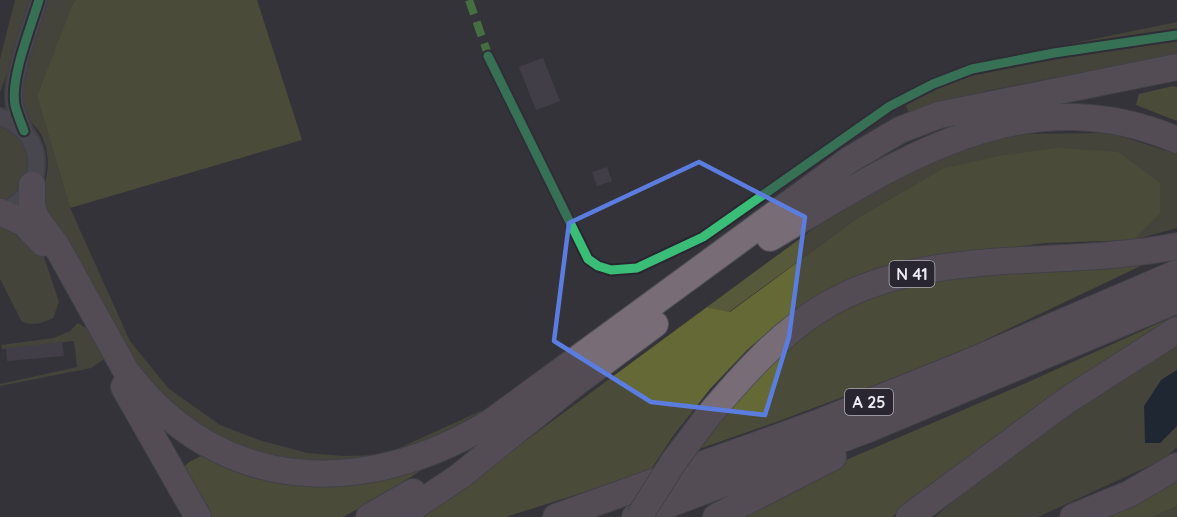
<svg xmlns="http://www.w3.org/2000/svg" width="1177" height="517" font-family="Quicksand,sans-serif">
<rect width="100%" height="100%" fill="#34333a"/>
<path fill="#575a3a" d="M15,0H29L14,55L0,92V59Z
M46,0H76L37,96L70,208L130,341L168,388L220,425L259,440L307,453L343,456L384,455L485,409L421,447L376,461L269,459L193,424L140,377L50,225L41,193C50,174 51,150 39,131C34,124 24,118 23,109C17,75 36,33 46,0Z
M1177,22V54L985,91L910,116L902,94L977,63Z
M0,126C39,141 36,188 0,203Z
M1110,133L1177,154V228L1133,240L942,169L856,219L729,312L707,307L854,199L935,156L1021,134Z
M0,222L8,224L43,254L59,302L53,318C42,323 34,326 22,322L0,279Z
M78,323L87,329L104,359L91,368L0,386V384L77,367L74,341L2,349L1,345L54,338L70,331Z
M1177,341V370L1161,380L1160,443L1177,426V447L1164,459L1038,517H935L994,464Z
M1177,506V517H1152Z"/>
<path fill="#656936" d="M76,0H257L302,140L70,208L37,96L73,4Z
M1173,86L1177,87V121L1136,105L1139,94Z
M1057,148L1118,152L1160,183V213L1133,240L1045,243L949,255L850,282L809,301L779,322L747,350L710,389L673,436L650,471L506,517H415L463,487L707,307L730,312L856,219L942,169L999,156Z
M1149,262L983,341L917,369L779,421L696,450L729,400L787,345L830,316L884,292L942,280L1002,271Z
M1177,315V318L1030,414L892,517H724L802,482L846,460L1026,383Z
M455,449L374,500L343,517H208L180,471L189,462L201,456L252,475Z
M1177,480V506L1152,517H1105L1165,489Z"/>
<path fill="#051a2b" d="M1177,370V426L1160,443H1145L1144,406L1161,380Z"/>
<path fill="#504c59" d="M543,58L560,101L536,110L519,67Z
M607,167L612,181L597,186L592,172Z
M62,342L64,356L7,361L6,348Z"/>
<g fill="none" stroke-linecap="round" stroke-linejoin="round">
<defs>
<path id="minor" d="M0,117C49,132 48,196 0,212
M24,131C21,123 17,114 15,105C10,78 31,27 39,0"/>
<path id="highway" d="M32,185V206L36,218L56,245L126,371C220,496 365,499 491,422L849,160L900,130L939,115L1177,67
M0,212L24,223L43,243
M770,238C898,163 1022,74 1177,140
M124,387L198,517
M708,416C741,377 776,337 820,309C927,243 1059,270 1177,246
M369,517L413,492
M399,517L460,476L573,385L655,324
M556,517L815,424L967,363L1177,273
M635,517L866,430L1177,300
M716,517L833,457
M909,517L1066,401L1177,330
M1073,517L1129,494L1177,466"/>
</defs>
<use href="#minor" stroke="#525157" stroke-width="20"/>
<use href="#highway" stroke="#525157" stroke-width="28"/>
<use href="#minor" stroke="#616064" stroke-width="16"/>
<use href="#highway" stroke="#786c77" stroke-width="26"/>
<defs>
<path id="highway-bridge" d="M639,517L674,461L708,416"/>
</defs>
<use href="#highway-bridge" stroke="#525157" stroke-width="28" stroke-linecap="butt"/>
<use href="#highway-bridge" stroke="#786c77" stroke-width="26"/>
<path stroke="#58b947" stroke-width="8" stroke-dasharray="15 8" stroke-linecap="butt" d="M469,0L490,60"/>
<defs>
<path id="cycleway" d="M488,56L588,259L598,266L611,270L637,268L703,237L890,106L933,84L972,69L1054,53L1177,35
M24,131C21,123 17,114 15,105C10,78 31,27 39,0"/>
</defs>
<use href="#cycleway" stroke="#292632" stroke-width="13"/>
<use href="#cycleway" stroke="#3abd76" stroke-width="9"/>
</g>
<path d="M0 0H1177V517H0ZM699,162L805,217L789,337L765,415L651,402L554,341L569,223Z" fill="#34333a" fill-opacity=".55" fill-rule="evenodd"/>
<path fill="none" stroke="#5b7de0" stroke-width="4.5" stroke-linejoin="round" d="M699,162L805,217L789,337L765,415L651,402L554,341L569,223Z"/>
<g text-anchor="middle" stroke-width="5" stroke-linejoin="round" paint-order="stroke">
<g fill="#292632" stroke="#b2b0b9" stroke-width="1.5">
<rect x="889.5" y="261" width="45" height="26" rx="4.5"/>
<rect x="845" y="389" width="48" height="26" rx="4.5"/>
</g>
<g font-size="16" font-weight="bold" fill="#ecebf3">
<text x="912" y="280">N 41</text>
<text x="869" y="408">A 25</text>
</g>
</g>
</svg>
